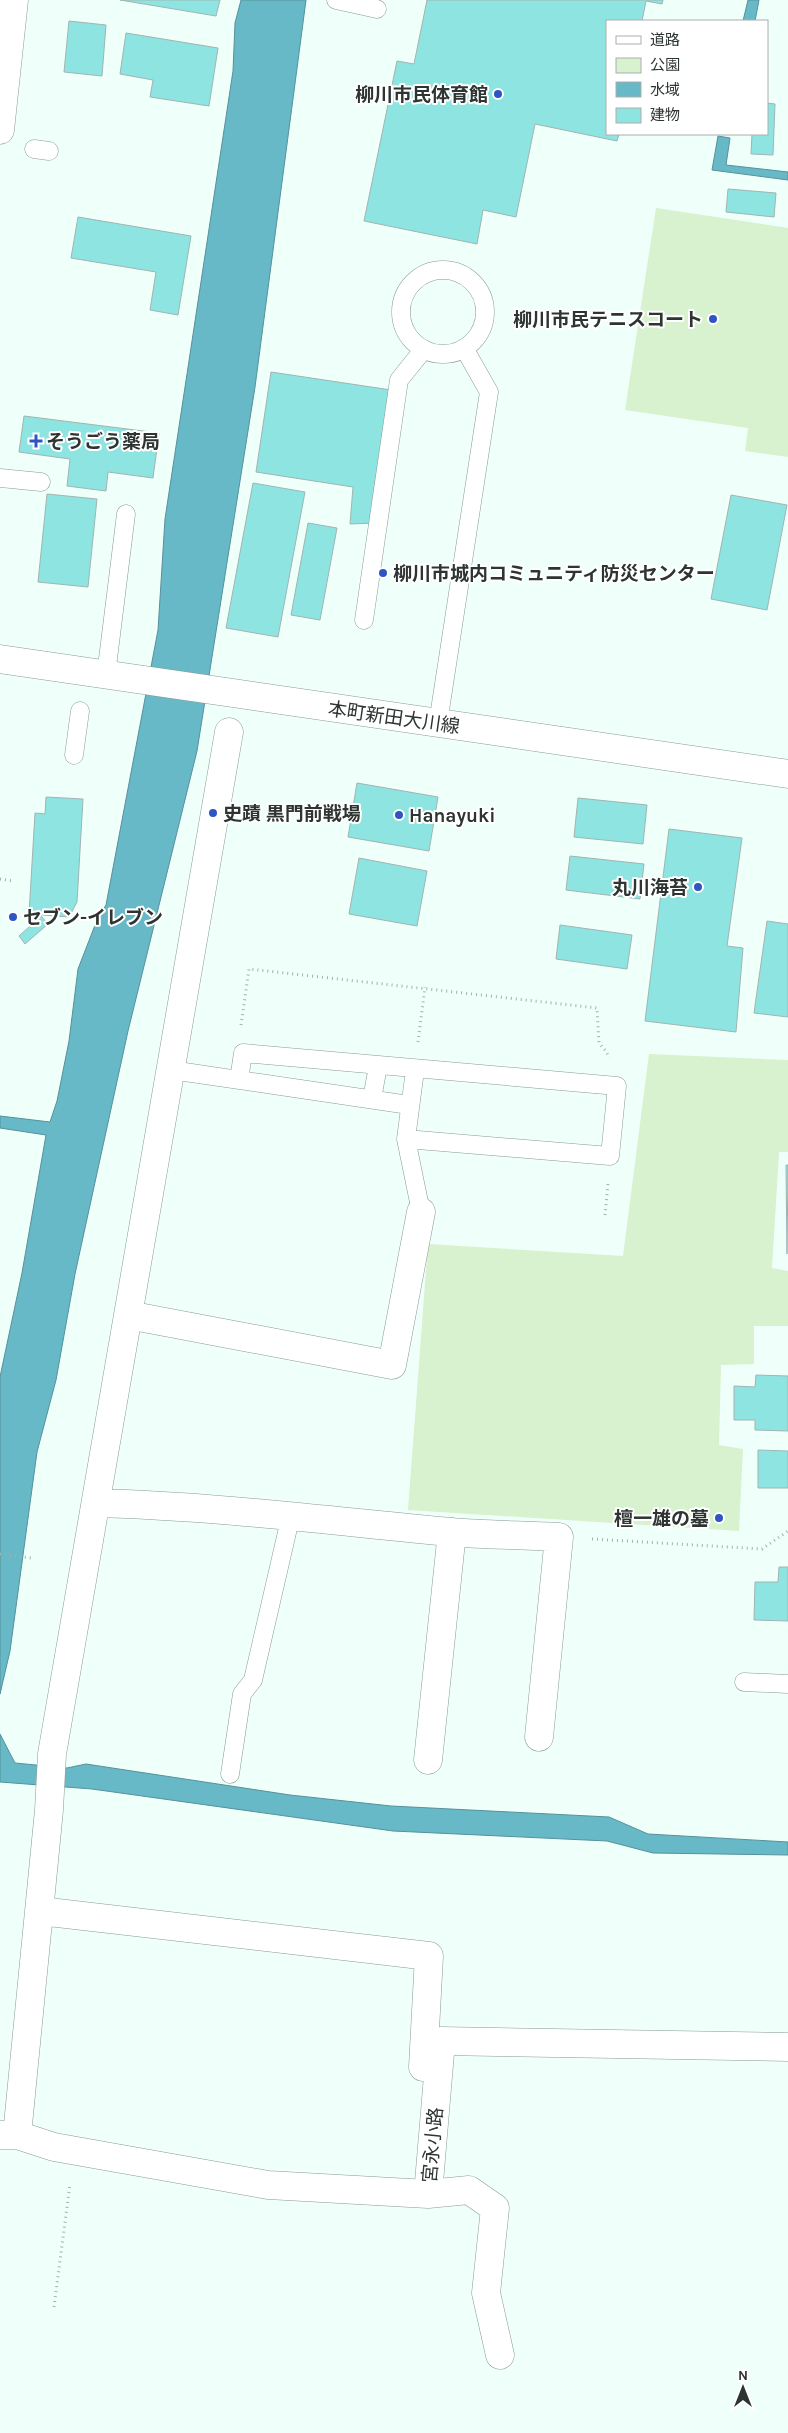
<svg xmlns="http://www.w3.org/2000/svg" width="788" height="2433" font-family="Karla,'Noto Sans JP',sans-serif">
<rect width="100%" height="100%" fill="#effff9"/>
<path fill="#d8f1ce" d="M656,208L788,228V457L745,451L748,428L625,410Z
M649,1054L788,1060V1152H779L772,1268L788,1271V1326H754V1364L721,1365L719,1445L743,1449L739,1531L408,1510L428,1244L623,1256Z"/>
<path fill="#67b9c8" stroke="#56919b" d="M241,0H306L255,387L197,751L128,1031L75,1274L56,1380L37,1452L10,1651L0,1694V1377L22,1273L46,1135L0,1128V1116L50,1122L57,1101L69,1041L78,969L97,920L106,905L158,630L165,519L233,71L235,23Z
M748,0H759L755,21H743Z
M718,136L730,138L726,165L788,172V180L712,170Z
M0,1734L15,1763L67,1768L86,1764L290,1795L391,1806L609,1817L648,1834L788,1842V1855L653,1853L607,1841L393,1831L92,1789L0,1782Z"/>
<path fill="#8ee4e0" stroke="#a0b5b3" d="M120,0H220L216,16Z
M427,0H663L662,4L646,1L642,21H607V134H619L617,141L535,124L516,217L483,210L477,244L364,221L397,61L414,64Z
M69,21L106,25L102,76L64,72Z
M126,33L218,48L209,106L150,97L153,80L120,74Z
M767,103L775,104L773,155L751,154L752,134H767Z
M728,189L776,193L774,217L726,212Z
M78,217L191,236L178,315L150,310L156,272L71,258Z
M271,372L391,390L374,523L350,524L353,487L256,472Z
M24,416L159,433L153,478L108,472L106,491L67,486L70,459L19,452Z
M253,483L305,492L278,637L226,628Z
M47,494L97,499L88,587L38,582Z
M731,495L787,505L767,610L711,599Z
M308,523L337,528L320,620L291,615Z
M357,783L438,797L429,851L348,837Z
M46,797L83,799L77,902L69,917L29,914L35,813L45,814Z
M578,798L647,805L643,844L574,837Z
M669,829L742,838L727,946L743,948L736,1032L645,1021Z
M570,856L644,864L640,899L566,890Z
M359,858L427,871L417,926L349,914Z
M41,916L48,924L25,944L19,936Z
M767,921L788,924V1017L754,1013Z
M560,925L632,935L627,969L556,959Z
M786,1165H788L787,1254Z
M756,1375L788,1376V1431L755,1430V1420H734V1386L755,1387Z
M758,1450L788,1451V1488H758Z
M779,1567H788V1621L754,1620L755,1582H778Z"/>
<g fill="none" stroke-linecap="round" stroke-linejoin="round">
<defs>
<path id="service" d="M336,0L377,9
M34,149L49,151
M401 312a42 42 0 1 1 84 0a42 42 0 1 1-84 0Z
M0,478L41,482
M364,620L399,380L424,349
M106,675L126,514
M438,723L489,392L464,348
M74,755L80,711
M171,1070L409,1105
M415,1070L406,1139L421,1212
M239,1080L243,1053L617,1086L610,1156L406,1139
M372,1099L378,1066
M744,1682L788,1684
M230,1774L242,1694L253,1680L291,1515"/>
<path id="minor" d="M128,1315L392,1365L421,1212
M96,1503C214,1506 332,1521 450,1532C486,1535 523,1535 559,1537L539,1737
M428,1760L452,1532
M40,1911L429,1956L423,2067
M0,2135H17L54,2147L268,2185L428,2194L441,2041L788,2047
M17,2135L49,1810L52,1754L229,732
M428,2194L469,2190L495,2208L486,2293L500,2355"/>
<path id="secondary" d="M0,130L14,0
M0,659L788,774"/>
</defs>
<use href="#service" stroke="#899b95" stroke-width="19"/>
<use href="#minor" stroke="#899b95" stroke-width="29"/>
<use href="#secondary" stroke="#899b95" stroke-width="29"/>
<path stroke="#a4b0ac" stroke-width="3" stroke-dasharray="1 4" stroke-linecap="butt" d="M0,879L13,881
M241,1025L249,969L597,1008L599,1043L606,1051L609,1058
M418,1042L425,987
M605,1215L608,1184
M592,1539L762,1549L788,1531
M0,1554L31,1558
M54,2307L70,2184"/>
<use href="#service" stroke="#fff" stroke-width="18"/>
<use href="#minor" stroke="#fff" stroke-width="28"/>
<use href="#secondary" stroke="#fff" stroke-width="28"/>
</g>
<g fill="#2f54c4" stroke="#fff" stroke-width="2">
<circle cx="498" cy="94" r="5"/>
<circle cx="713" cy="319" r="5"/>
<path d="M33.5 433.5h5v5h5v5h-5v5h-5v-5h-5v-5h5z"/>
<circle cx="383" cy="573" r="5"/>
<circle cx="213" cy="813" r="5"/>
<circle cx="399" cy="815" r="5"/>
<circle cx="698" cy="887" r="5"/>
<circle cx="13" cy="917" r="5"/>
<circle cx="719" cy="1518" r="5"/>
</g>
<g text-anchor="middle" stroke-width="4" stroke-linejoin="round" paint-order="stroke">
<g font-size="19" font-weight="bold" fill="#2d3432" stroke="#fff" text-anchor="start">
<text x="488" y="101" text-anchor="end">柳川市民体育館</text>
<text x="703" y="326" text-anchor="end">柳川市民テニスコート</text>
<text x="46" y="448">そうごう薬局</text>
<text x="393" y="580">柳川市城内コミュニティ防災センター</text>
<text x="223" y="820">史蹟 黒門前戦場</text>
<text x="409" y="822">Hanayuki</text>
<text x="688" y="894" text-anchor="end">丸川海苔</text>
<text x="23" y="924">セブン-イレブン</text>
<text x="709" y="1525" text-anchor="end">檀一雄の墓</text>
</g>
<g font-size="19" fill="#2d3432" stroke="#fff">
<text transform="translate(394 717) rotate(8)" y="7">本町新田大川線</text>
<text transform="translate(432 2145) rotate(-85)" y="7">宮永小路</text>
</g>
</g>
<rect x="606" y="20" width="162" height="115" fill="#ffffff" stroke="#abaead"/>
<rect x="616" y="36" width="25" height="8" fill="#ffffff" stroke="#abaead"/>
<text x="650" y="45" font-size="15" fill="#2d3432">道路</text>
<rect x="616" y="58" width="25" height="15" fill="#d8f1ce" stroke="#abaead"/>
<text x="650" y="70" font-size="15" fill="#2d3432">公園</text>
<rect x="616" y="82" width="25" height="15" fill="#67b9c8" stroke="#abaead"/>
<text x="650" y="95" font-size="15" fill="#2d3432">水域</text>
<rect x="616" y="108" width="25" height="15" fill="#8ee4e0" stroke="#abaead"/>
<text x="650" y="120" font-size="15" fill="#2d3432">建物</text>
<g transform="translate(743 2388)" stroke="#ffffff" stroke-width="4" paint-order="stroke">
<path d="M0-4L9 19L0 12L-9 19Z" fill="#2d3432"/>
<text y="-8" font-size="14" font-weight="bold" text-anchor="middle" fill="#2d3432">N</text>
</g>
</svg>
